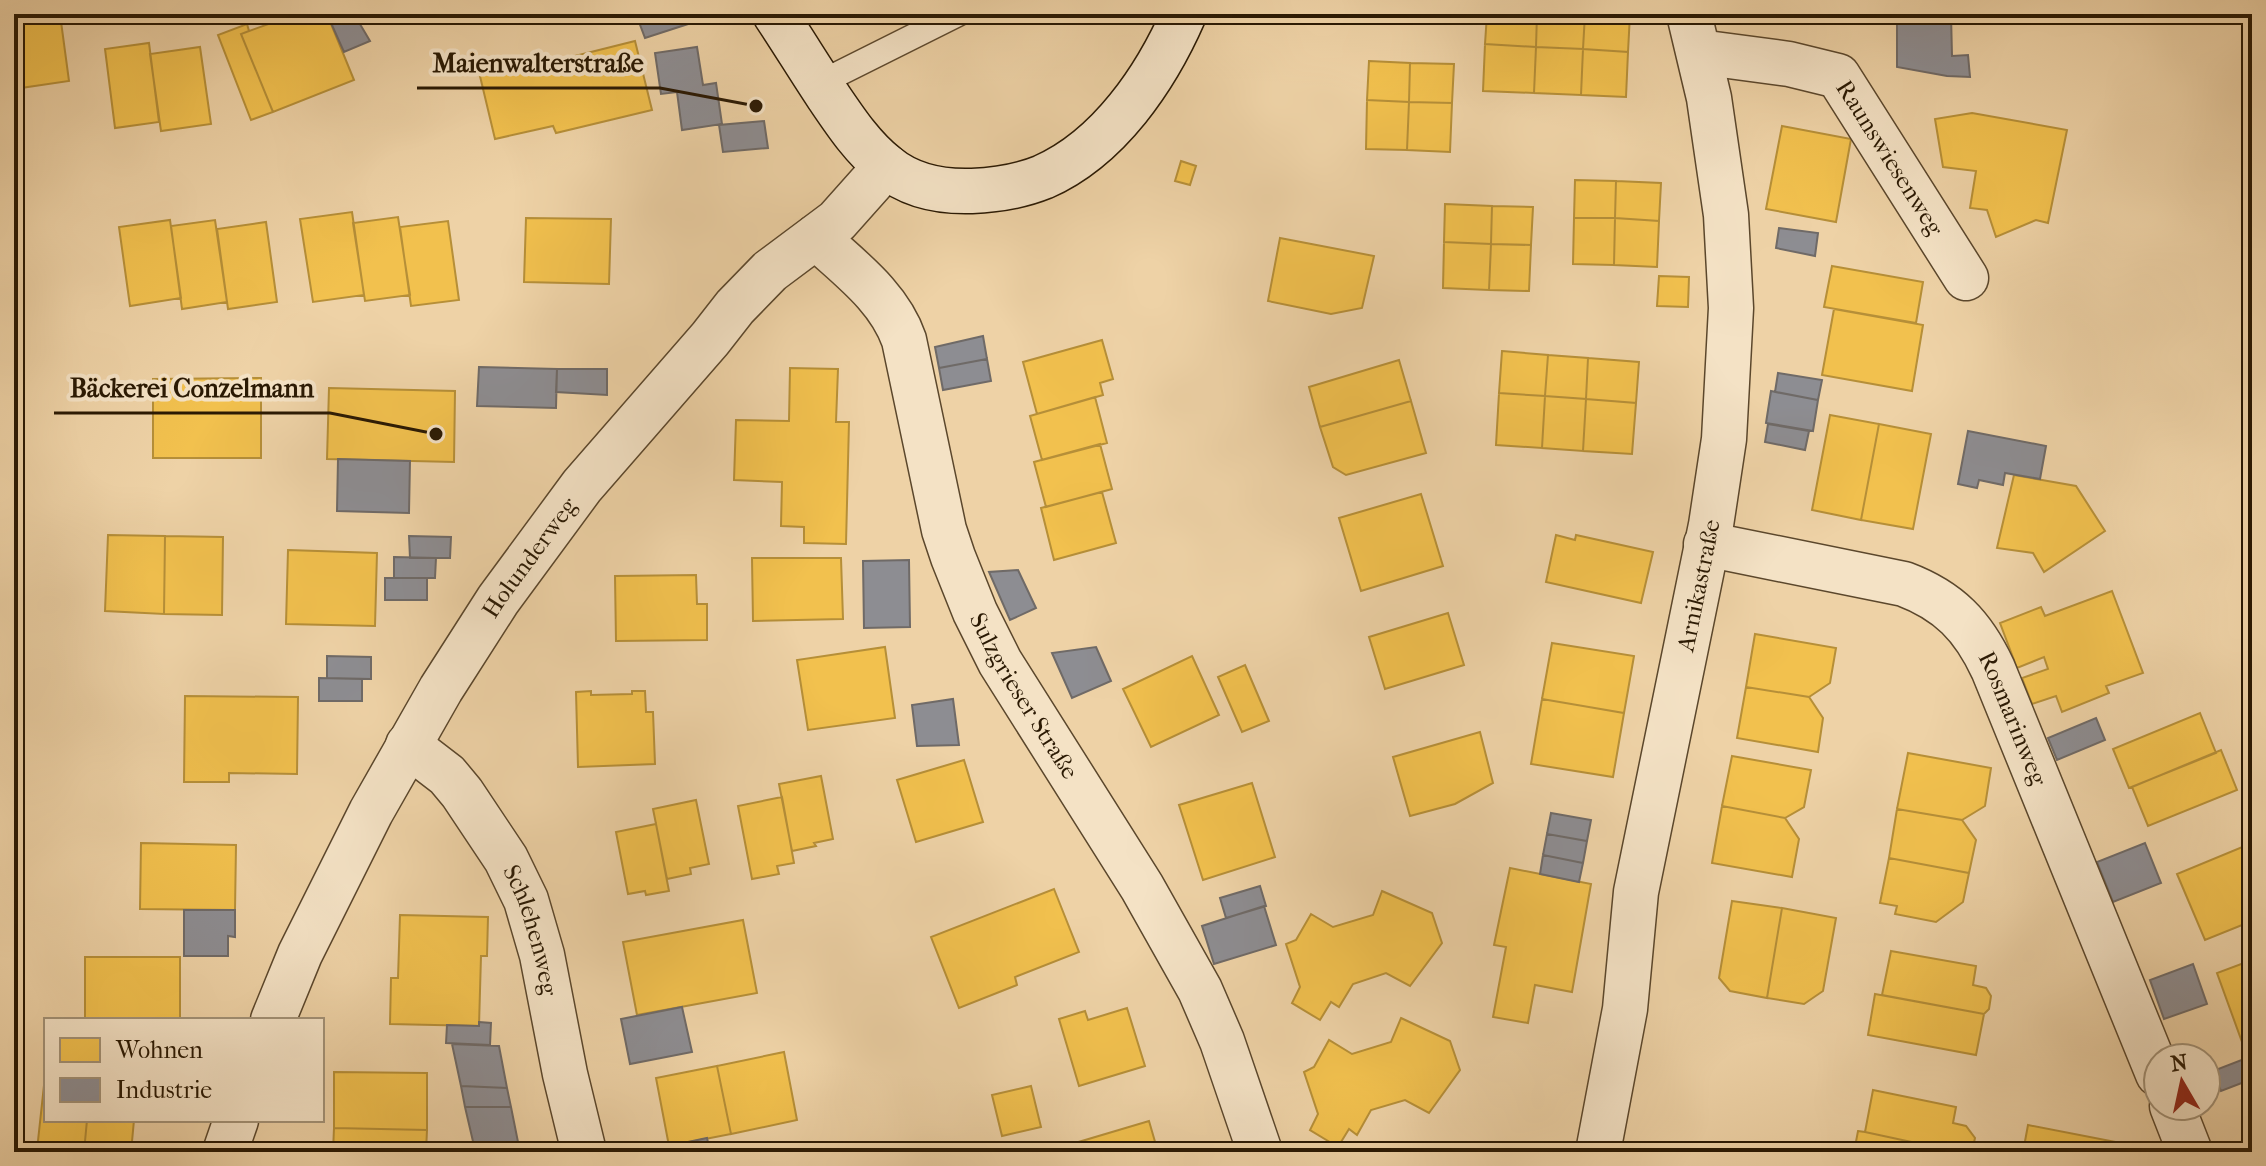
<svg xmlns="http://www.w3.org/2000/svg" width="2266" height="1166" font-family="'IM FELL French Canon',serif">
<rect width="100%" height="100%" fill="#eed2a6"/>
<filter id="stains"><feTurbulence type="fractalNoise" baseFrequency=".0025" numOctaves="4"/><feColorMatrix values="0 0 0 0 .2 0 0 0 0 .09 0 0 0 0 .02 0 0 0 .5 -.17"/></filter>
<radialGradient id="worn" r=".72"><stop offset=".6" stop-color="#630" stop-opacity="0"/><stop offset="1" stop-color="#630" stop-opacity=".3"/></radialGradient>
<path fill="#f2c14e" stroke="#b68f38" stroke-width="2" d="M47,14H60L69,81L14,89V18Z
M296,14H327L354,80L273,112L241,34Z
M1487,14H1537L1536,47L1485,44Z
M1537,14H1585L1583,49L1536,47Z
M1585,14H1630L1628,52L1583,49Z
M247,24L249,31L241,34L273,112L251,120L218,35Z
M635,41L652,110L556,133L553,126L495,139L479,72L541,56L543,64Z
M149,43L159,122L115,128L105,49Z
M1485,44L1536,47L1534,93L1483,91Z
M200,47L211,124L161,131L150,54Z
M1536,47L1583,49L1581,95L1534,93Z
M1583,49L1628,52L1626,97L1581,95Z
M1369,61L1410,63L1409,102L1367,100Z
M1410,63L1454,64L1452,103L1409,102Z
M1367,100L1409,102L1407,150L1366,149Z
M1409,102L1452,103L1450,152L1407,150Z
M1972,113L2067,130L2048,223L2036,220L1996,237L1987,210L1970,208L1976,171L1943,167L1935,119Z
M1782,126L1851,139L1836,222L1766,209Z
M1181,161L1196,166L1190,185L1175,181Z
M1575,180L1616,181L1615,218H1574Z
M1616,181L1661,183L1659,221L1615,218Z
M1445,204L1492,206L1491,244L1444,242Z
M1492,206L1533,207L1531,245L1491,244Z
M352,212L364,295L313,302L300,219Z
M398,217L410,295L365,301L353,223Z
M526,218L611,219L609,284L524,282Z
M1574,218H1615L1614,265L1573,264Z
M1615,218L1659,221L1657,267L1614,265Z
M170,220L181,298L130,306L119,227Z
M215,220L227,302L182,309L171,226Z
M448,221L459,300L411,306L400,227Z
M266,222L277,302L228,309L217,229Z
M1280,238L1374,256L1362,308L1331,314L1268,301Z
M1444,242L1491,244L1489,290L1443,288Z
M1491,244L1531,245L1529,291L1489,290Z
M14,257L20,322H14Z
M1832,266L1923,282L1916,323L1824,307Z
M1659,276L1689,277L1688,307L1657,306Z
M1834,309L1923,325L1912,391L1822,375Z
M1102,340L1113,379L1100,383L1103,395L1037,414L1023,362Z
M1502,351L1548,355L1545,396L1499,393Z
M1548,355L1588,358L1586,399L1545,396Z
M1588,358L1639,362L1636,403L1586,399Z
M1399,360L1411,401L1320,427L1309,387Z
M790,368L838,369L836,422H849L846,544L804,543V527L781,526L782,482L734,480L736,420L789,421Z
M261,378V458H153V379Z
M329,388L455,391L454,462L327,459Z
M1499,393L1545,396L1542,448L1496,445Z
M1545,396L1586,399L1583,451L1542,448Z
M1095,397L1107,443L1042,460L1030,416Z
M1586,399L1636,403L1632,454L1583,451Z
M1411,401L1426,453L1346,475L1333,467L1320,427Z
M1830,415L1879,424L1861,520L1812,510Z
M1879,424L1931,434L1913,529L1861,520Z
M1100,444L1112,489L1046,507L1034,462Z
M2014,475L2076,486L2105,531L2044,572L2033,553L1997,548Z
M1102,492L1116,543L1054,560L1041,508Z
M1421,494L1443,566L1361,591L1339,518Z
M108,535L165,536L164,614L105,611Z
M1556,535L1575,540L1576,535L1653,552L1641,603L1546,582Z
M165,536L223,537L222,615L164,614Z
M288,550L377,553L375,626L286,624Z
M752,558H841L843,619L753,621Z
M696,575L697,604H707V640L616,641L615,576Z
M2112,591L2143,673L2106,686L2109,693L2062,712L2056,696L2032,704L2022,678L2048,669L2044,657L2017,668L2000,623L2041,607L2045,616Z
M1448,613L1464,665L1385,689L1369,637Z
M1755,634L1836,648L1830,683L1809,697L1746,687Z
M1552,643L1634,656L1624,713L1542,699Z
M885,647L895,718L808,730L797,660Z
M1192,656L1219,715L1151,747L1123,689Z
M1245,665L1269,721L1242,732L1218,677Z
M1746,687L1809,697L1823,718L1818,752L1737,738Z
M591,691V695L632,694V691H645L646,712H653L655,764L578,767L576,692Z
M185,696L298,697L297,774L229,773V782H184Z
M1542,699L1624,713L1613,777L1531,764Z
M2200,713L2216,753L2129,788L2113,749Z
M1480,732L1493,783L1455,804L1410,816L1393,757Z
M2221,750L2237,790L2148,826L2132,787Z
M1908,753L1991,768L1985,806L1962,820L1897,809Z
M1732,756L1811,770L1804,807L1785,818L1722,806Z
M964,760L983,822L916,842L897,780Z
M821,776L833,839L814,843L816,846L792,851L779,784Z
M1252,783L1275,857L1203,880L1179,805Z
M782,797L794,863L777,866L779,874L752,879L738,806Z
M696,800L709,864L690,868L691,874L667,879L653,809Z
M1722,806L1785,818L1799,839L1792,877L1712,863Z
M1897,809L1962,820L1976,840L1969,873L1889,858Z
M656,824L669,891L646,895L645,891L628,894L616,832Z
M141,843L236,845L235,910L140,909Z
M2252,843V921L2205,940L2177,874Z
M1889,858L1969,873L1963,902L1936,922L1895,914L1897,906L1880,903Z
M1510,868L1591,884L1572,992L1535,985L1528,1023L1493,1017L1506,947L1494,945Z
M1054,889L1079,952L1015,977L1017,985L959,1008L931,937Z
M1382,891L1432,913L1442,943L1410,986L1386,973L1353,984L1339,1007L1331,1002L1320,1020L1292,1003L1300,987L1286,944L1296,940L1311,914L1333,927L1373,915Z
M1732,901L1782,908L1767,998L1730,991L1719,978Z
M1782,908L1836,918L1823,991L1804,1004L1767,998Z
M400,915L488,917L487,956H481L479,1026L390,1024L391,978H398Z
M743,920L757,993L637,1015L623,942Z
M1891,951L1976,966L1973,985L1986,988L1991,996L1989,1009L1984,1014L1882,995Z
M85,957H180V1020H85Z
M2252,960V1038L2242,1042L2217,973Z
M1875,994L1984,1014L1976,1055L1868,1035Z
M1127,1008L1145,1066L1079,1086L1059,1019L1085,1011L1088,1020Z
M1401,1018L1450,1041L1460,1070L1429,1113L1405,1100L1371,1110L1357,1135L1349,1129L1338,1147L1310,1130L1318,1114L1304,1072L1314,1067L1329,1040L1352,1054L1391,1042Z
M784,1052L797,1120L731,1134L717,1066Z
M717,1066L731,1134L669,1146L656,1078Z
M334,1072L427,1073V1130L334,1128Z
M45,1076L46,1120H87L84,1152L37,1150Z
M1031,1086L1041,1127L1002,1136L992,1095Z
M1873,1090L1956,1107L1953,1123L1966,1126L1975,1138L1972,1152H1958L1865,1132Z
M87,1120H134L131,1152H84Z
M1149,1121L1158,1152H1067L1065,1146Z
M2028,1125L2126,1144L2124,1152H2023Z
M334,1128L427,1130L426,1152H333Z
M1858,1131L1865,1132L1958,1152H1854Z"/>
<path fill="#8d8d92" stroke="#6f6a67" stroke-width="2" d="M327,14H354L370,41L344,52Z
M636,14H685L688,24L645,38Z
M1951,14L1952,56L1968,55L1970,77L1947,76L1897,67V16Z
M697,47L703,85L716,83L722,124L682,130L677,92L661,94L655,53Z
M764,121L768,148L723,152L719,125Z
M1779,228L1818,233L1815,256L1776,248Z
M983,336L987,359L939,368L935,347Z
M987,359L991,381L943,390L939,368Z
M479,367L557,369L556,408L477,406Z
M557,369H607V395L556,392Z
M1778,373L1822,380L1818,400L1775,392Z
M1771,391L1818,400L1813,431L1766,423Z
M1768,424L1809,431L1805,450L1765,442Z
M1968,431L2046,446L2040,479L2005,473L2003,485L1979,480L1977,488L1958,484Z
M338,459L410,461L409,513L337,511Z
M409,536L451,537L450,558H410Z
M394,557L436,558L435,578H394Z
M909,560L910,627L864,628L863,561Z
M1018,570L1036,608L1010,620L989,572Z
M385,578H427V600H385Z
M1096,647L1111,681L1072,698L1052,653Z
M327,656L371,657V679L327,678Z
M319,678L362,679V701H319Z
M953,699L959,745L917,746L912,705Z
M2096,718L2105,740L2057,760L2048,738Z
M1551,813L1591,820L1587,841L1547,834Z
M1547,834L1587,841L1583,863L1543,855Z
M2145,843L2161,883L2113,902L2097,862Z
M1543,855L1583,863L1579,882L1540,874Z
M1260,886L1266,906L1226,918L1220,898Z
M1264,906L1276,945L1214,964L1202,926Z
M184,910H235V937L228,936V956H184Z
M2193,964L2207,1004L2164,1019L2150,980Z
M682,1007L692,1052L630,1064L621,1019Z
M479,1022L491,1023L490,1045L446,1043L447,1025L479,1026Z
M452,1044L499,1046L507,1088L461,1086Z
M2252,1056V1079L2221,1091L2213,1071Z
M461,1086L507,1088L511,1107H465Z
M465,1107H511L520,1152L475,1150Z
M707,1138L710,1152H653L652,1144L668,1142L669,1146Z"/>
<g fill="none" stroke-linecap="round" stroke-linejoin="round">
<defs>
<path id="service" d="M820,83L958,14"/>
<g id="minor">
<path id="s1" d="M1699,52L1789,64L1838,76L1966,278"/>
<path id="s2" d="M816,237C848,267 889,296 904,340L944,530L953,557L975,612L1000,662L1142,887L1200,990L1222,1041L1260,1152"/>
<path id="s3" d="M1706,544L1904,584C1949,601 1973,626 1993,669L2158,1074"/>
<path id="s4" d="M408,745L447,775L462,793L506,859L526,900L542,955L565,1074L584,1152"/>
<path id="s5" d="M273,1020L300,954L371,812L441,689L498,600L582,486L710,339L735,307L770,271L837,221L886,166"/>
<path d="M2172,1106L2190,1152"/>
<path d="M225,1152L236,1120"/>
<path id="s6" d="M1598,1152L1625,1009L1636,892L1711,525L1724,439L1731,308L1726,215L1709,98L1689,14"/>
</g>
<path id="secondary" d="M775,14C793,41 810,69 828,96C845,121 862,147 886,166C910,186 942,192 972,191C996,190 1021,186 1043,177C1109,148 1156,78 1184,14"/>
</defs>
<use href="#service" stroke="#5b472c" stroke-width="27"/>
<use href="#minor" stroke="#5b472c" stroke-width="47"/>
<use href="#secondary" stroke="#2a1903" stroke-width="47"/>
<use href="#service" stroke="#f4e2c5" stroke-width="24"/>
<use href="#minor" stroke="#f4e2c5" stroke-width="44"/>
<use href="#secondary" stroke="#f4e2c5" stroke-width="44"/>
</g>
<g text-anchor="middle" stroke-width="8" stroke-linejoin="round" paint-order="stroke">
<g font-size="24" fill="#2a1903" stroke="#f4e2c5">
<text dy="8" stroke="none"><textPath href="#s1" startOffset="238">Raunswiesenweg</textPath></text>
<text dy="8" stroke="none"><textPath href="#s5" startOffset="530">Holunderweg</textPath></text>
<text dy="8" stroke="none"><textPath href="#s6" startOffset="576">Arnikastraße</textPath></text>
<text dy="8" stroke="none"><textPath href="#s2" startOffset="516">Sulzgrieser Straße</textPath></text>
<text dy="8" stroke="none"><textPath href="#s3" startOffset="382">Rosmarinweg</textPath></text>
<text dy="8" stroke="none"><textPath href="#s4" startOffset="228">Schlehenweg</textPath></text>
</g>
</g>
<path fill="none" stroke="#2a1903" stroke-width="3" d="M756 106L660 88H417M436 434L330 413H54"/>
<g fill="#2a1903" stroke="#f4e2c5" stroke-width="3">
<circle cx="756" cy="106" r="8"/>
<circle cx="436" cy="434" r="8"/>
</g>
<g font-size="26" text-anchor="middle" font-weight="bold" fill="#2a1903" stroke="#f4e2c5" stroke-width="8" stroke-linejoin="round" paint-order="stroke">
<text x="538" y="72">Maienwalterstraße</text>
<text x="192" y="397">Bäckerei Conzelmann</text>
</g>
<rect width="2266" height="1166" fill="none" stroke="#eed2a6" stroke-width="48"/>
<rect x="16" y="16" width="2234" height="1134" fill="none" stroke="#2a1903" stroke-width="4"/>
<rect x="24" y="24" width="2218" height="1118" fill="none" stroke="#2a1903" stroke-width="2"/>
<rect x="44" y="1018" width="280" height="104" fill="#f4e2c5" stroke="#a39277" stroke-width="2"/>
<rect x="60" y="1038" width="40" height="24" fill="#f2c14e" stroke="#a39277" stroke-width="2"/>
<text x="116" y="1058" font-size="24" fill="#2a1903">Wohnen</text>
<rect x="60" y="1078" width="40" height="24" fill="#8d8d92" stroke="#a39277" stroke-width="2"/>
<text x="116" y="1098" font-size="24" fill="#2a1903">Industrie</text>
<g transform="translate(2182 1082) rotate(351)"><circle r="38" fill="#f4e2c5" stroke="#a39277" stroke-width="2"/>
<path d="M0-6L14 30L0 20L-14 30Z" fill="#8f2418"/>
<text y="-12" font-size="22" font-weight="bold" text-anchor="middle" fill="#2a1903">N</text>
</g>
<rect width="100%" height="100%" filter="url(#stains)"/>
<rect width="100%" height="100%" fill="url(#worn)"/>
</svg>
